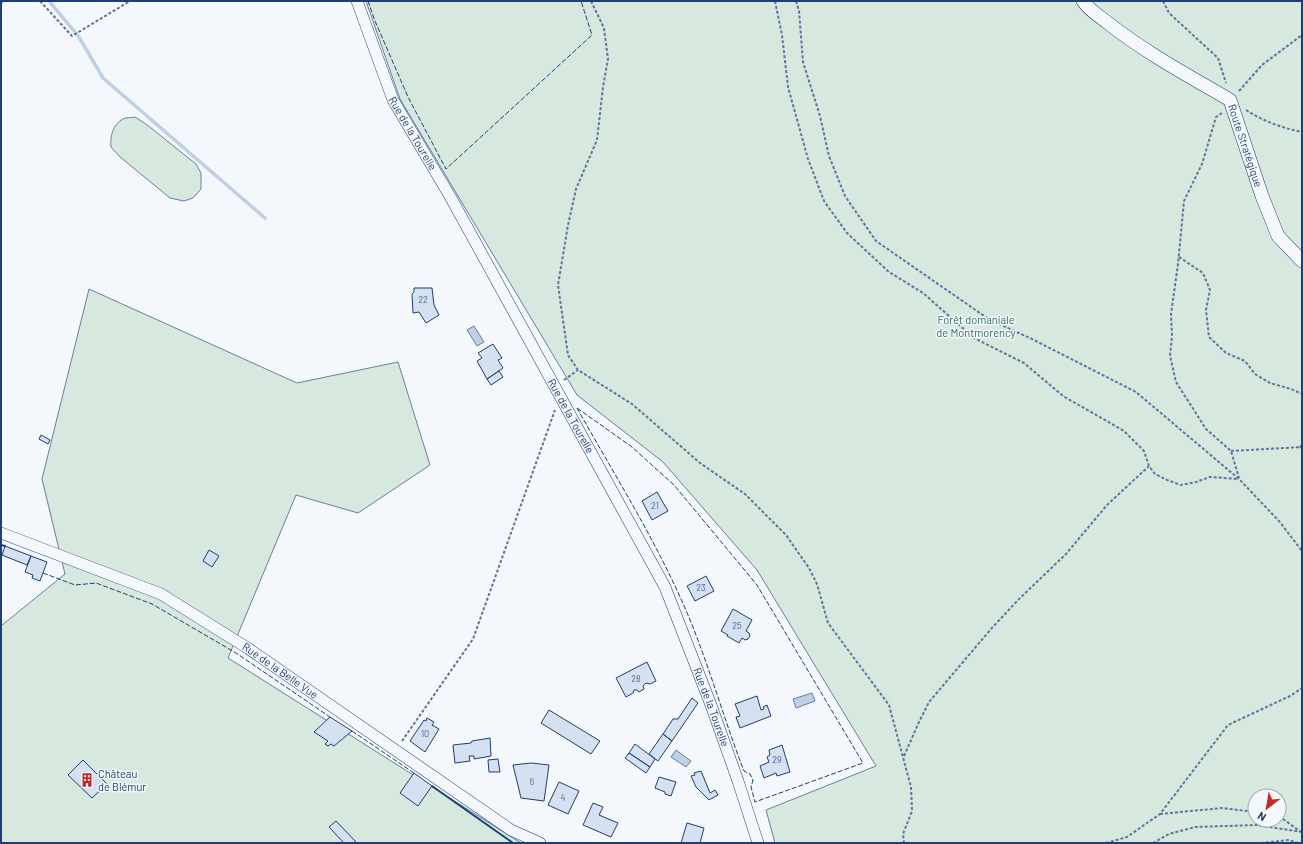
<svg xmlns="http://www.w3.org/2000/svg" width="1303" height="844" font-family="Barlow,sans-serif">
<rect width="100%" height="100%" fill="#f4f7fb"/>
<path fill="#d7e8df" stroke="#687fa3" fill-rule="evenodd" d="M366,1H1302V843H775L766,810L876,766L757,570L663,462L577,395L400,99ZM1255,796H1279V820H1255Z
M135,117L146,124L196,164L201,173V189L193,198L184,201L170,198L120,157L111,147C110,137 112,125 123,119C126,117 131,118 135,117Z
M89,289L297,383L398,362L430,465L358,513L296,495L228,658L521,843H1V626L65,574L42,479Z"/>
<path fill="#bed0e5" stroke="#687fa3" d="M474,326L484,342L477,346L467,330Z
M812,693L815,701L796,708L793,699Z
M676,750L691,761L686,767L671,757Z"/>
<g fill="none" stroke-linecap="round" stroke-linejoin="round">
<path stroke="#bed0e5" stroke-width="3.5" d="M49,1L79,37L103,78L265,218"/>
</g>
<path fill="#d5e0f0" stroke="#1d3f73" d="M414,288H432L434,305L439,315L426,323L419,312L413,313L412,294L414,292Z
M493,344L502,358L498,360L503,368L487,379L477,361L482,358L478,353Z
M499,371L503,377L491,385L487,379Z
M41,435L50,440L48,444L39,439Z
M657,492L668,511L652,520L642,501Z
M5,546L31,556L27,565L2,555Z
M209,550L219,556L212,567L203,561Z
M31,556L47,562L40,581L32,578L33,575L25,572Z
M706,576L714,591L695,601L687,586Z
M733,609L752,620L746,631L749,633L750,636L748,639L745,640L742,638L739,643L727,636L728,635L721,631Z
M647,662L656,681L650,684L646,683L643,686L644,689L639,692L637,690H634L633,693L626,697L616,678Z
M757,696L761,710L764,709L763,707L767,705L771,716L740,728L736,717L740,716L735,704Z
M692,698L698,703L672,741L663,734L673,719H678Z
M549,710L600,741L591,754L541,723Z
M330,717L352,731L334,746L331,744L328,746L325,744L328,741L314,732Z
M427,718L434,722L432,725L439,729L425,752L410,741L424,720L426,721Z
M663,734L672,741L658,761L649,754Z
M490,738L491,756L474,759V756H469L470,761L455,763L453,745L471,743L472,741Z
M635,744L655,759L650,767L629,753Z
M782,745L790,772L777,776L776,773L764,778L760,766L769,762L767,757L770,755L769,750Z
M629,753L650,767L646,773L625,758Z
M498,759L500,772H489L488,760Z
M83,760L107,784L92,798L68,775Z
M531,763L549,765L544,801L521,798L513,765Z
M701,771L710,793L715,790L718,795L709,800L696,787L691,776L695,775L694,773Z
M414,773L432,786L418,806L400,793Z
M659,777L676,782L671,796L665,794V792L655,788Z
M559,782L579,791L568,814L548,805Z
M593,803L603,807L599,815L618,823L611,837L583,825Z
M336,821L357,843H344L329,827Z
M687,823L704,828L700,843H681Z"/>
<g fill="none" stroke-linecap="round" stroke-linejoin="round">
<defs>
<g id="minor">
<path id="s1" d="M357,1L393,100L451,198L665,587L711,705L738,781L758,843"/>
<path id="s2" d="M1,533L161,594L249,649L511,830L540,843"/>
</g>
<g id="tertiary">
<path id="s3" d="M1083,1C1089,10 1099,16 1108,23C1146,53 1189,76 1230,100L1262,196L1278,236L1302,261"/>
</g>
</defs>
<use href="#minor" stroke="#1d3f73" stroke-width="12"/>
<use href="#tertiary" stroke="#1d3f73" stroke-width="14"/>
<path stroke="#5e769c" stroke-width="2" stroke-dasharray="3 2" stroke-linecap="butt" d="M40,1L72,36L130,1
M591,1L604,28L608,59L603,87L597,140L576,189L568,225L558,285L568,355L578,370L632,404L700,463L745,494L786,535L809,568L817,584L828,623L889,705L911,787L912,811L903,834L904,843
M775,1L782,35L788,87L808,159L824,201L847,233L889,272L923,293L974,338L1024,363L1063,396L1124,431L1144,451L1149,466L1155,474L1167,480L1181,485L1196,482L1210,477L1238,479
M796,1L799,11L803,62L820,116L829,156L845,196L876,241L990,320L1030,338L1136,392L1239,479L1279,521L1302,551
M1163,1L1169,13L1218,58L1226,83
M1,3L3,1
M1239,91L1262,65L1302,35
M1246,110C1263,121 1282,128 1302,132
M1222,113L1216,117L1202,164L1184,201L1178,264L1171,314L1172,336L1170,356L1176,382L1206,429L1231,451L1239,478
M1179,257L1203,273L1210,290L1206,310L1209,337L1226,353L1245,361L1255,374L1270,383L1291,389L1302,394
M564,380L578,370
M1300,448L1302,444
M1231,451L1302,447
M402,741L473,639L555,410
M904,756L919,722L929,702L991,629L1018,600L1066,554L1107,505L1149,466
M1160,814L1222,808L1255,812
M1279,816L1301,832
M1106,843L1127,837L1160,814L1228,725L1290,696L1302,688
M1153,843L1169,834L1195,827L1257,825L1302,832
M1261,843L1289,840L1298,843"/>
<use href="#minor" stroke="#f4f7fb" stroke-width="11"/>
<use href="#tertiary" stroke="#f4f7fb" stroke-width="13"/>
<path stroke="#1d3f73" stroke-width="1" stroke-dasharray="5 2" stroke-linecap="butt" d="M368,1L375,21L408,97L446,169L592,35L581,1
M577,408L632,447L674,485L757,585L863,763L755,802L751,787L753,780L750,774L744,771C723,717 708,661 685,608C655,539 614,474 577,408Z
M43,573L75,585L96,583L152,604L236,653L330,717
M352,731L414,773"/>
<path stroke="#1d3f73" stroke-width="2" d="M1,545L5,546
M432,786L513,843"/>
</g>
<defs>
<symbol id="building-bare" viewBox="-9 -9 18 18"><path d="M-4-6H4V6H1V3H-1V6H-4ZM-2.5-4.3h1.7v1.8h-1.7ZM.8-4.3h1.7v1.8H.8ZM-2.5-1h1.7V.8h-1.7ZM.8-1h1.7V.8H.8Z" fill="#c62828" stroke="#f4f7fb" stroke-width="2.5" paint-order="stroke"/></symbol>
</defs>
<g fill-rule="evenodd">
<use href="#building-bare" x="77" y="770" width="20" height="20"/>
</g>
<g text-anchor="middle" stroke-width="3" stroke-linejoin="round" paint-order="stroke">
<g font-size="9" fill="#4b6792">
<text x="423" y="303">22</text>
<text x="655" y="509">21</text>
<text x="701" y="591">23</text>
<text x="737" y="629">25</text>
<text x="636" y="682">28</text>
<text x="425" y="737">10</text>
<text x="777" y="763">29</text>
<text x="532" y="785">6</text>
<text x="563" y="801">4</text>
</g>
<g font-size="11" fill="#1d3f73" stroke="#f4f7fb">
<text dy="4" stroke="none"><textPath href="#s1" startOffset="144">Rue de la Tourelle</textPath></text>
<text dy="4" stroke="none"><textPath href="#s3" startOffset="226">Route Stratégique</textPath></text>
<text dy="4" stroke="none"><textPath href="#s1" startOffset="468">Rue de la Tourelle</textPath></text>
<text dy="4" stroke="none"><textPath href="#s2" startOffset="313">Rue de la Belle Vue</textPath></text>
<text dy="4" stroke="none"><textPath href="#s1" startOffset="792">Rue de la Tourelle</textPath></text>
</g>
<g font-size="11" fill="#2c6c60" stroke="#f4f7fb">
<text x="976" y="324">Forêt domaniale<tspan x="976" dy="13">de Montmorency</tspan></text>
</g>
<g font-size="11" fill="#1d3f73" stroke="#f4f7fb" text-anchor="start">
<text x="98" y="778">Château<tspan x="98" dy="13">de Blémur</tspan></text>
</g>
</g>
<rect width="1303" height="844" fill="none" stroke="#1d3f73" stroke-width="4"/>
<g transform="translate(1267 808) rotate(211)"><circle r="19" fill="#f4f7fb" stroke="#9eadc5"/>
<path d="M0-3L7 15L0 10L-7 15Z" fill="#c62828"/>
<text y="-6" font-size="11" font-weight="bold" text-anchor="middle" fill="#1d3f73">N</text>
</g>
</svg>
